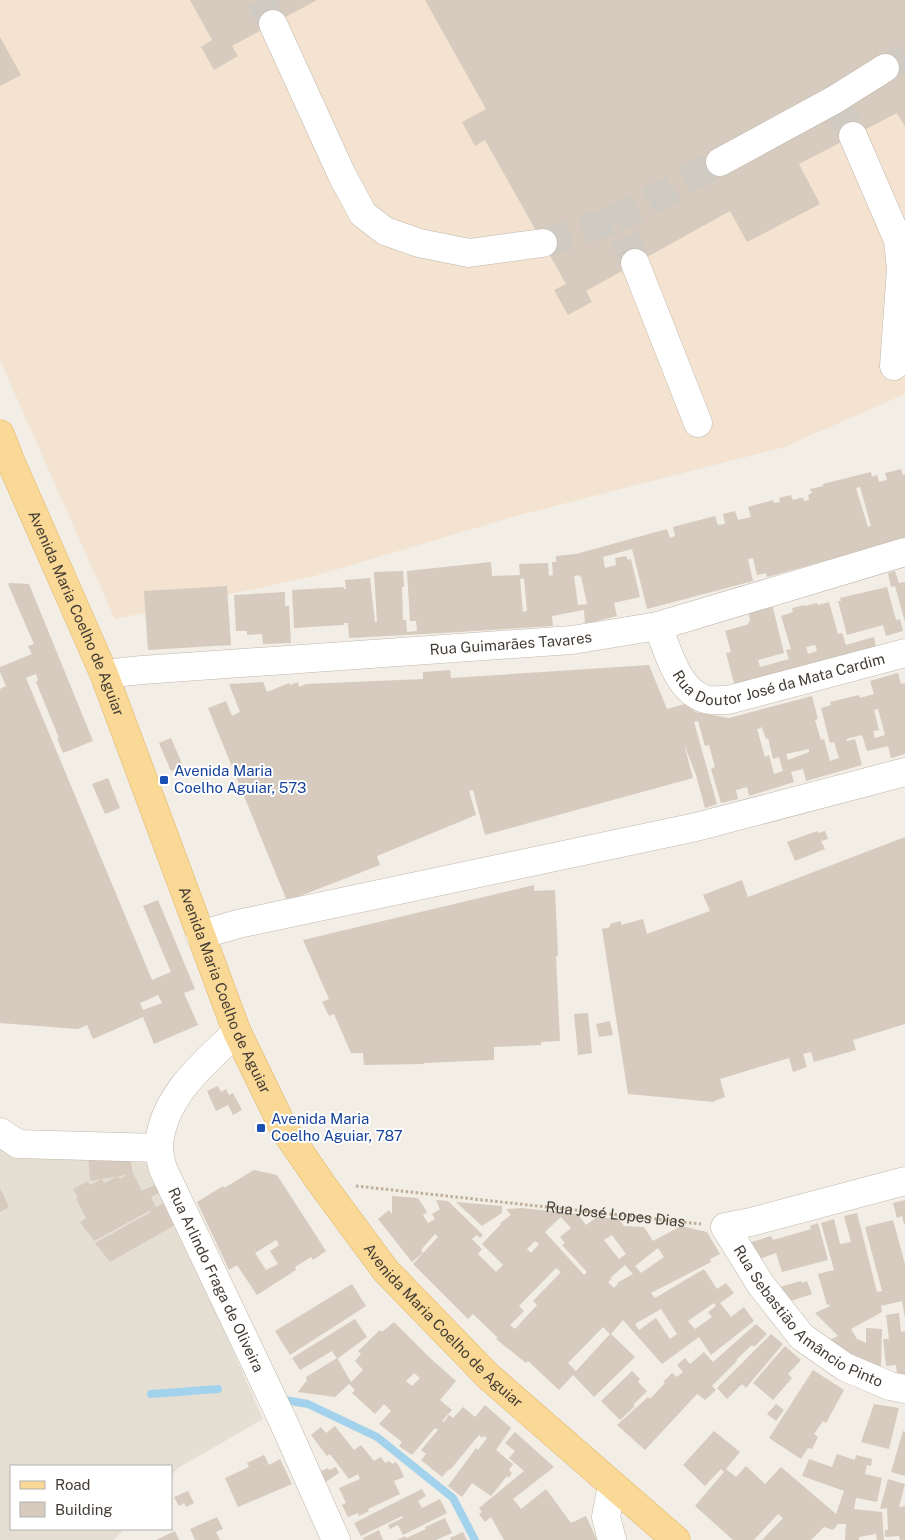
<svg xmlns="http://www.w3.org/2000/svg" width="905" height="1540" font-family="'Public Sans',sans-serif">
<rect width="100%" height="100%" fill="#f2ede5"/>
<path fill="#e5dfd3" d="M0,1128L142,1143L263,1419L178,1468L171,1476V1466H11V1529H124L114,1540H0Z"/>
<path fill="#f3e3d0" d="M0,0H905V394L784,447L519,515L314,576L115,619L0,360Z"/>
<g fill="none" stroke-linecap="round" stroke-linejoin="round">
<path stroke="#a3d2ed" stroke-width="8" d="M151,1394L218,1389
M279,1399L308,1404L377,1437L453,1498L475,1540"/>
</g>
<path fill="#d6cbbe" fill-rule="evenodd" d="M190,0H317L232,46L238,56L214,70L201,47L212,40Z
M425,0H905V127L897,113L799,164L820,204L747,242L730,211L586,291L592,302L568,315L554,290L566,284L485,140L475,146L462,122L486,109Z
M0,37L21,75L0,86Z
M901,469L903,475L905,474V539L767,577L766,573L757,575L753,558L748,559L753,581L647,609L632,549L603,557L605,568L616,565L615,558L626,556L628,560L631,559L640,597L614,603L617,616L585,624L584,610L552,616L553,626L443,633L349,638L348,623H344V625L294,628L292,590L344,587V589H346L345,580L370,578L375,622H377L374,572L403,571L404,587H402L403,620H406L407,632L417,631L416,621H410L407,571L491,562L492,576L520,575L519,564L548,563L549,576L553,575L552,562H556V556L576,554L667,529L670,538L675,536L673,527L715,516L718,525L725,524L723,514L735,511L738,520L751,517L748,507L773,500L774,503L780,502L779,498L791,495L793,500L800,498H803L804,501L809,500L808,495L812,493L810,489L823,486V484L871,472L872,477L877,475L879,482L887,480L885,473ZM860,487L871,526L868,527L856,488ZM579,575V577L581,576L587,604L578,605L574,576ZM524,578L527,611L523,612L520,579Z
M895,571L899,583L905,582V622L895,586L891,587L888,573Z
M10,583L29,584L93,741L63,753L57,738H59L36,682L38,680L36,674L26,678L152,980L171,972L143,906L158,900L195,989L184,993L198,1025L154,1044L143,1017L93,1039L87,1025L78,1029L0,1023V689L6,686L0,672V667L32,654L28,646L34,644L8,584ZM158,995L162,1003L143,1010L140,1003Z
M227,586L231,645L148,650L144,591Z
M887,587L896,620L900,619L903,631L886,636L883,625L847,635L838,601H841L840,598Z
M285,592V606H289L291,643L263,644L262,634L247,635V631H236L234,595Z
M829,602L838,634L842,633L846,645L874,637L876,648L735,687L726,653L731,652L725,631L749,624L748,622L750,621L748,611L772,604L784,653L758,660L760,667L789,659L786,650L791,649L781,616L793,612L792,608L805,605V606L817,603L818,605ZM815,645L817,651L808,654L806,647Z
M649,665L667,709L692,702L695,712L729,718L812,696L818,719L815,720L821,740L824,739L830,761L839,758L834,742L830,743L821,708L831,705L830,702L859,695L860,698L874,694L870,681L898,673L901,684L905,683V754L891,758L888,746L867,751L862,735L846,739L847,741L855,739L862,765L806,781L803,769L791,772L794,782L749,796L747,787L736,790L738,799L721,803L711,769L715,767L709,745L705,746L698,721L694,722L717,804L705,808L696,775L684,744L693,778L485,835L473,790L469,791L476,815L377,856L380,865L287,901L208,708L226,701L232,716L240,712L229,684L263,682L267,692L289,683L290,685L298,682L299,687L306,684L423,679V672L450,670L451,678ZM878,709L885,735L875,738L873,731L879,730L874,710ZM761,725L766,739L768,738L773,759L779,757L783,771L774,774L769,755L765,757L757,729L761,728ZM809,749V752L788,760L786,754Z
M171,738L183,766L171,771L159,743Z
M108,778L120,808L105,814L92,784Z
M817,831L818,833L825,831L828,839L821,841L825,849L795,861L787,842Z
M905,837V1024L853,1040L856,1050L814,1062L811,1052L803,1054L807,1067L793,1072L789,1058L720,1079L725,1097L714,1101V1102L628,1094L602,929L610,927V924L621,921V925L643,919L647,934L710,911L703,895L742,880L748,897Z
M534,885V891L555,890L558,956H556L560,1041L541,1042V1045L494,1047V1060L424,1063V1064L364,1065L363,1053H351L334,1014L329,1016L322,1002L329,999L303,940Z
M588,1013L592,1053L578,1055L574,1014Z
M610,1021L613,1035L599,1037L596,1024Z
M218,1086L221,1092L226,1089L229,1095L233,1093L242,1110L233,1115L228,1105L216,1111L207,1091Z
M88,1152L129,1154L133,1173L142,1191L155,1185L159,1193L151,1197L156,1207L164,1203L175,1225L110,1262L95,1243L151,1212L149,1211L94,1241L80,1222L86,1218L76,1199L78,1198L73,1189L88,1181L90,1185L102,1179L104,1183L118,1176L120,1179L128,1174L121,1176L102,1179L90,1181Z
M254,1170L277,1175L326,1251L313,1260L311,1257L295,1267L296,1270L257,1295L237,1265L229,1270L197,1202L223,1186L224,1188ZM276,1240L279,1245L270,1251L278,1264L266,1270L255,1253Z
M0,1188L9,1207L0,1212Z
M392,1196L418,1198L427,1212L423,1215L428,1223L435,1219L432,1214L440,1209L436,1200L448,1201L483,1235L480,1238L477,1235L472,1239L482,1249L478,1254L496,1272L503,1265L482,1244L501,1224L500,1223L511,1215L506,1209L522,1208L578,1214L586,1225L597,1217L619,1219L624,1226L644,1227L653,1241L681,1226L707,1232L720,1254L710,1259L711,1262L651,1293L655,1298L704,1269L717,1289L726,1283L734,1293L720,1303L731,1317L744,1307L754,1321L711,1355L699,1337L662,1364L623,1320L611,1334L635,1357L594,1397L573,1375L559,1390L528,1361L526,1363L496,1339L498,1338L473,1314L468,1319L413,1264L438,1237L435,1234L421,1250L423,1253L412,1262L378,1219L389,1210L392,1214ZM561,1217L571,1228L560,1237L565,1243L562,1245L587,1272L584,1275L545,1232ZM612,1235L626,1254L619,1259L604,1240ZM535,1241L539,1244L531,1253L527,1249ZM658,1248L664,1257L641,1273L635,1266ZM625,1265L633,1274L617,1283L618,1284L614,1288L608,1282L612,1279L610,1278ZM556,1268L561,1272L533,1301L537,1305L515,1329L510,1325L524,1311L519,1306ZM714,1303L716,1306L708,1312L712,1317L695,1329L688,1321ZM661,1309L677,1334L670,1339L656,1318L639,1330L635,1324ZM603,1327L610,1334L576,1371L568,1363Z
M905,1200V1224H904L902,1216L897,1218L893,1203Z
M456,1202L502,1206V1213L482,1226Z
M857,1213L877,1292L882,1291L865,1227L893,1220L905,1264V1318L902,1301L881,1306L882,1312L851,1329L857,1339L866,1343V1328L882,1329L881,1370L852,1357L829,1340L838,1336L815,1313L830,1306L829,1304L827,1305L818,1274L834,1270L821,1223L834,1219L840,1244L851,1242L844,1216Z
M818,1223L828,1260L782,1272L776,1253L759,1259L748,1243L771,1236L773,1240L811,1229L810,1226Z
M801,1281L802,1283L807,1281L812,1294L791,1301L780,1287Z
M352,1284L366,1306L290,1355L275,1331Z
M899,1313L901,1332L905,1331V1376L897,1374L896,1365L886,1366L883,1339H889L886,1315Z
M355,1319L367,1337L337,1359L332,1351L300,1370L292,1358Z
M394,1322L429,1357L456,1381L440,1400L452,1410L442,1421L444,1422L449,1415L453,1418L463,1407L475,1417L485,1405L511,1428L496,1450L513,1464L509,1470L512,1473L509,1478L507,1476L491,1496L472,1483L462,1497L448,1486L476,1448L478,1450L487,1438L484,1436L482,1438L479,1435L450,1470L449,1469L442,1477L421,1460L426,1454L421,1450L438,1430L435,1428L412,1455L399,1446L402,1442L379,1424L391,1411L384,1404L375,1414L352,1393L355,1390L349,1384L335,1397L298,1392L307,1380L306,1377L337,1358L351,1382L363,1370L355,1361L361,1354L358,1351L380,1330L382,1332ZM414,1373L420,1378L412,1386L406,1381Z
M756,1324L767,1334L754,1347L752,1345L736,1360L737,1361L712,1386L716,1390L705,1400L697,1394L645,1450L617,1425L648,1397L650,1399L665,1383L663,1382L672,1373L677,1377L683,1372L677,1365L685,1358L690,1364L704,1352L713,1362Z
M771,1334L783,1344L746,1388L742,1384L727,1399L717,1388Z
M785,1346L801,1360L788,1374L792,1378L773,1400L753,1383Z
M813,1370L844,1390L826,1423L823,1421L814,1434L818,1437L812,1449L808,1448L801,1459L769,1438Z
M632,1371L640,1379L638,1382L647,1391L633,1405L635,1406L620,1420L601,1401Z
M776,1404L784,1410L776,1421L767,1414Z
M874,1404L899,1408L889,1449L861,1442Z
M335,1426L354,1450L361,1445L374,1461L381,1457L385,1463L389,1461L393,1464L395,1462L398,1464L404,1477L394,1481L400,1494L368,1509L369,1511L359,1516L358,1513L348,1517L342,1505L346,1503L339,1488L360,1479L358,1474L349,1479L330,1454L327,1456L311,1435L321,1427L326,1433Z
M714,1431L740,1452L726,1469L736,1477L746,1466L765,1484L781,1467L836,1514L844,1491L802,1476L809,1459L832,1467L837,1454L855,1460L856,1455L872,1459L871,1466L867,1465L865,1474L882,1478L877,1502L856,1498L854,1509L882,1512L884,1540H877L876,1534L859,1537V1540H845L846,1524H838L833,1530L824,1527L811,1540H762L783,1518L778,1514L754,1540H733L695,1506L724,1472L721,1469L705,1486L683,1465Z
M903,1431L905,1432V1476L891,1472Z
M515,1432L554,1467L513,1499L521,1509L546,1489L571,1523L586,1516L597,1540H504L491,1517L485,1522L479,1514L482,1512L479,1508L524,1471L509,1458L515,1451L505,1443Z
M264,1455L269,1465L280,1459L292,1484L238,1507L225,1478L249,1467L247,1463Z
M336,1467L339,1473L324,1483L319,1472L328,1468L329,1470Z
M888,1479L905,1484L899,1507L905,1506V1540H900L899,1536L885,1537V1530H888L887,1508L880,1509Z
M422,1489L426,1496L418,1501L422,1508L440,1499L447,1513L403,1535L398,1525L390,1529L388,1525L403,1518L402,1516L361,1536L354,1523Z
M188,1491L194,1503L186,1507L184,1503L179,1506L174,1497Z
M217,1517L223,1529L216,1532L220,1540H195L190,1529Z
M445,1518L452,1533L436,1540H397L405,1536L406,1538L426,1529L425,1527Z
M379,1530L383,1540H364L363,1538Z
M175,1531L179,1540H156Z
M463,1532L467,1540H451L450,1538Z"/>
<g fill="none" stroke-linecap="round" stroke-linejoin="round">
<path stroke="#cfcac2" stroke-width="28" stroke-dasharray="28 14" stroke-linecap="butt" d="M260,0L273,24
M885,68L905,57
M834,100L853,136
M543,243L617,219
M635,263L617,219L720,162"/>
<defs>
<g id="minor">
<path d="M273,24L342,175L363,214L385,231L419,243L469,253L543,243"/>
<path d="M853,136L898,240L901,269L894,366"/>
<path d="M720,162L834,100L885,68"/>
<path d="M635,263L698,423"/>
<path id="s2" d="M658,626C668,651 677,690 705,699C711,701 721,700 728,700L905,653"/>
<path id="s3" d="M104,674L142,670L572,640L658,626L905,552"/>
<path d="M200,935L238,924L696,827L905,772"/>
<path id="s4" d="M237,1032C204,1063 162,1097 159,1146C159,1154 161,1162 163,1169L283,1421L336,1540"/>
<path d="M0,1132L18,1144L159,1148"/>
<path id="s5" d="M905,1181L751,1222L725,1227L761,1285L802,1337L845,1367L890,1386L905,1389"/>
<path d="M612,1540L606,1517L612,1485"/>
</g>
<g id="major">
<path id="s6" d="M0,434L10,460L104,674L237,1032L284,1129L321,1183L386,1271L489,1377L676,1540"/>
</g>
</defs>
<use href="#minor" stroke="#c0b7ab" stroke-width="29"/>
<use href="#major" stroke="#deb466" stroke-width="29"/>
<path stroke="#beaf9a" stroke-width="3" stroke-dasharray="2.5 2.5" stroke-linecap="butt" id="s1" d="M356,1186L701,1224"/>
<use href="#minor" stroke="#fff" stroke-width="28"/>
<use href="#major" stroke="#fad896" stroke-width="28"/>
</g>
<g fill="#1a4fb4" stroke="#fff" stroke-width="2">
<rect x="159" y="775" width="10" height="10" rx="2.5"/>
<rect x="256" y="1123" width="10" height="10" rx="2.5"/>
</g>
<g text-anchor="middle" stroke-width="4" stroke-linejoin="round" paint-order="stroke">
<g font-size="15" fill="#443d35" stroke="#fff">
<text dy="5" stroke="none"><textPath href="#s6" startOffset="195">Avenida Maria Coelho de Aguiar</textPath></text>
<text dy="5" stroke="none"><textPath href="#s3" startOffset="408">Rua Guimarães Tavares</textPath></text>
<text dy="5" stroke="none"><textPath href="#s2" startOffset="162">Rua Doutor José da Mata Cardim</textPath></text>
<text dy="5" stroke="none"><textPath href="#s6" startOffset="600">Avenida Maria Coelho de Aguiar</textPath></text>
<text dy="5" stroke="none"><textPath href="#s1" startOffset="261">Rua José Lopes Dias</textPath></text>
<text dy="5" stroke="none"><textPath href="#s4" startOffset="288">Rua Arlindo Fraga de Oliveira</textPath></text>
<text dy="5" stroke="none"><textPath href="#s5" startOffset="311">Rua Sebastião Amâncio Pinto</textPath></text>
<text dy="5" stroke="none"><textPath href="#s6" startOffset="1005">Avenida Maria Coelho de Aguiar</textPath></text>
</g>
<g font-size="15" fill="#164399" stroke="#fff" text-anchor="start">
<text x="174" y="776">Avenida Maria<tspan x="174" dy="17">Coelho Aguiar, 573</tspan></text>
<text x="271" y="1124">Avenida Maria<tspan x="271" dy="17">Coelho Aguiar, 787</tspan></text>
</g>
</g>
<rect x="10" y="1465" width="162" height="65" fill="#ffffff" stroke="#b4b1ae"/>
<rect x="20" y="1481" width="25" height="8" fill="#fad896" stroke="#b4b1ae"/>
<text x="55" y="1490" font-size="15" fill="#443d35">Road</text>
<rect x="20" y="1502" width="25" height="15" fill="#d6cbbe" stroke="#b4b1ae"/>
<text x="55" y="1515" font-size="15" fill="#443d35">Building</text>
</svg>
